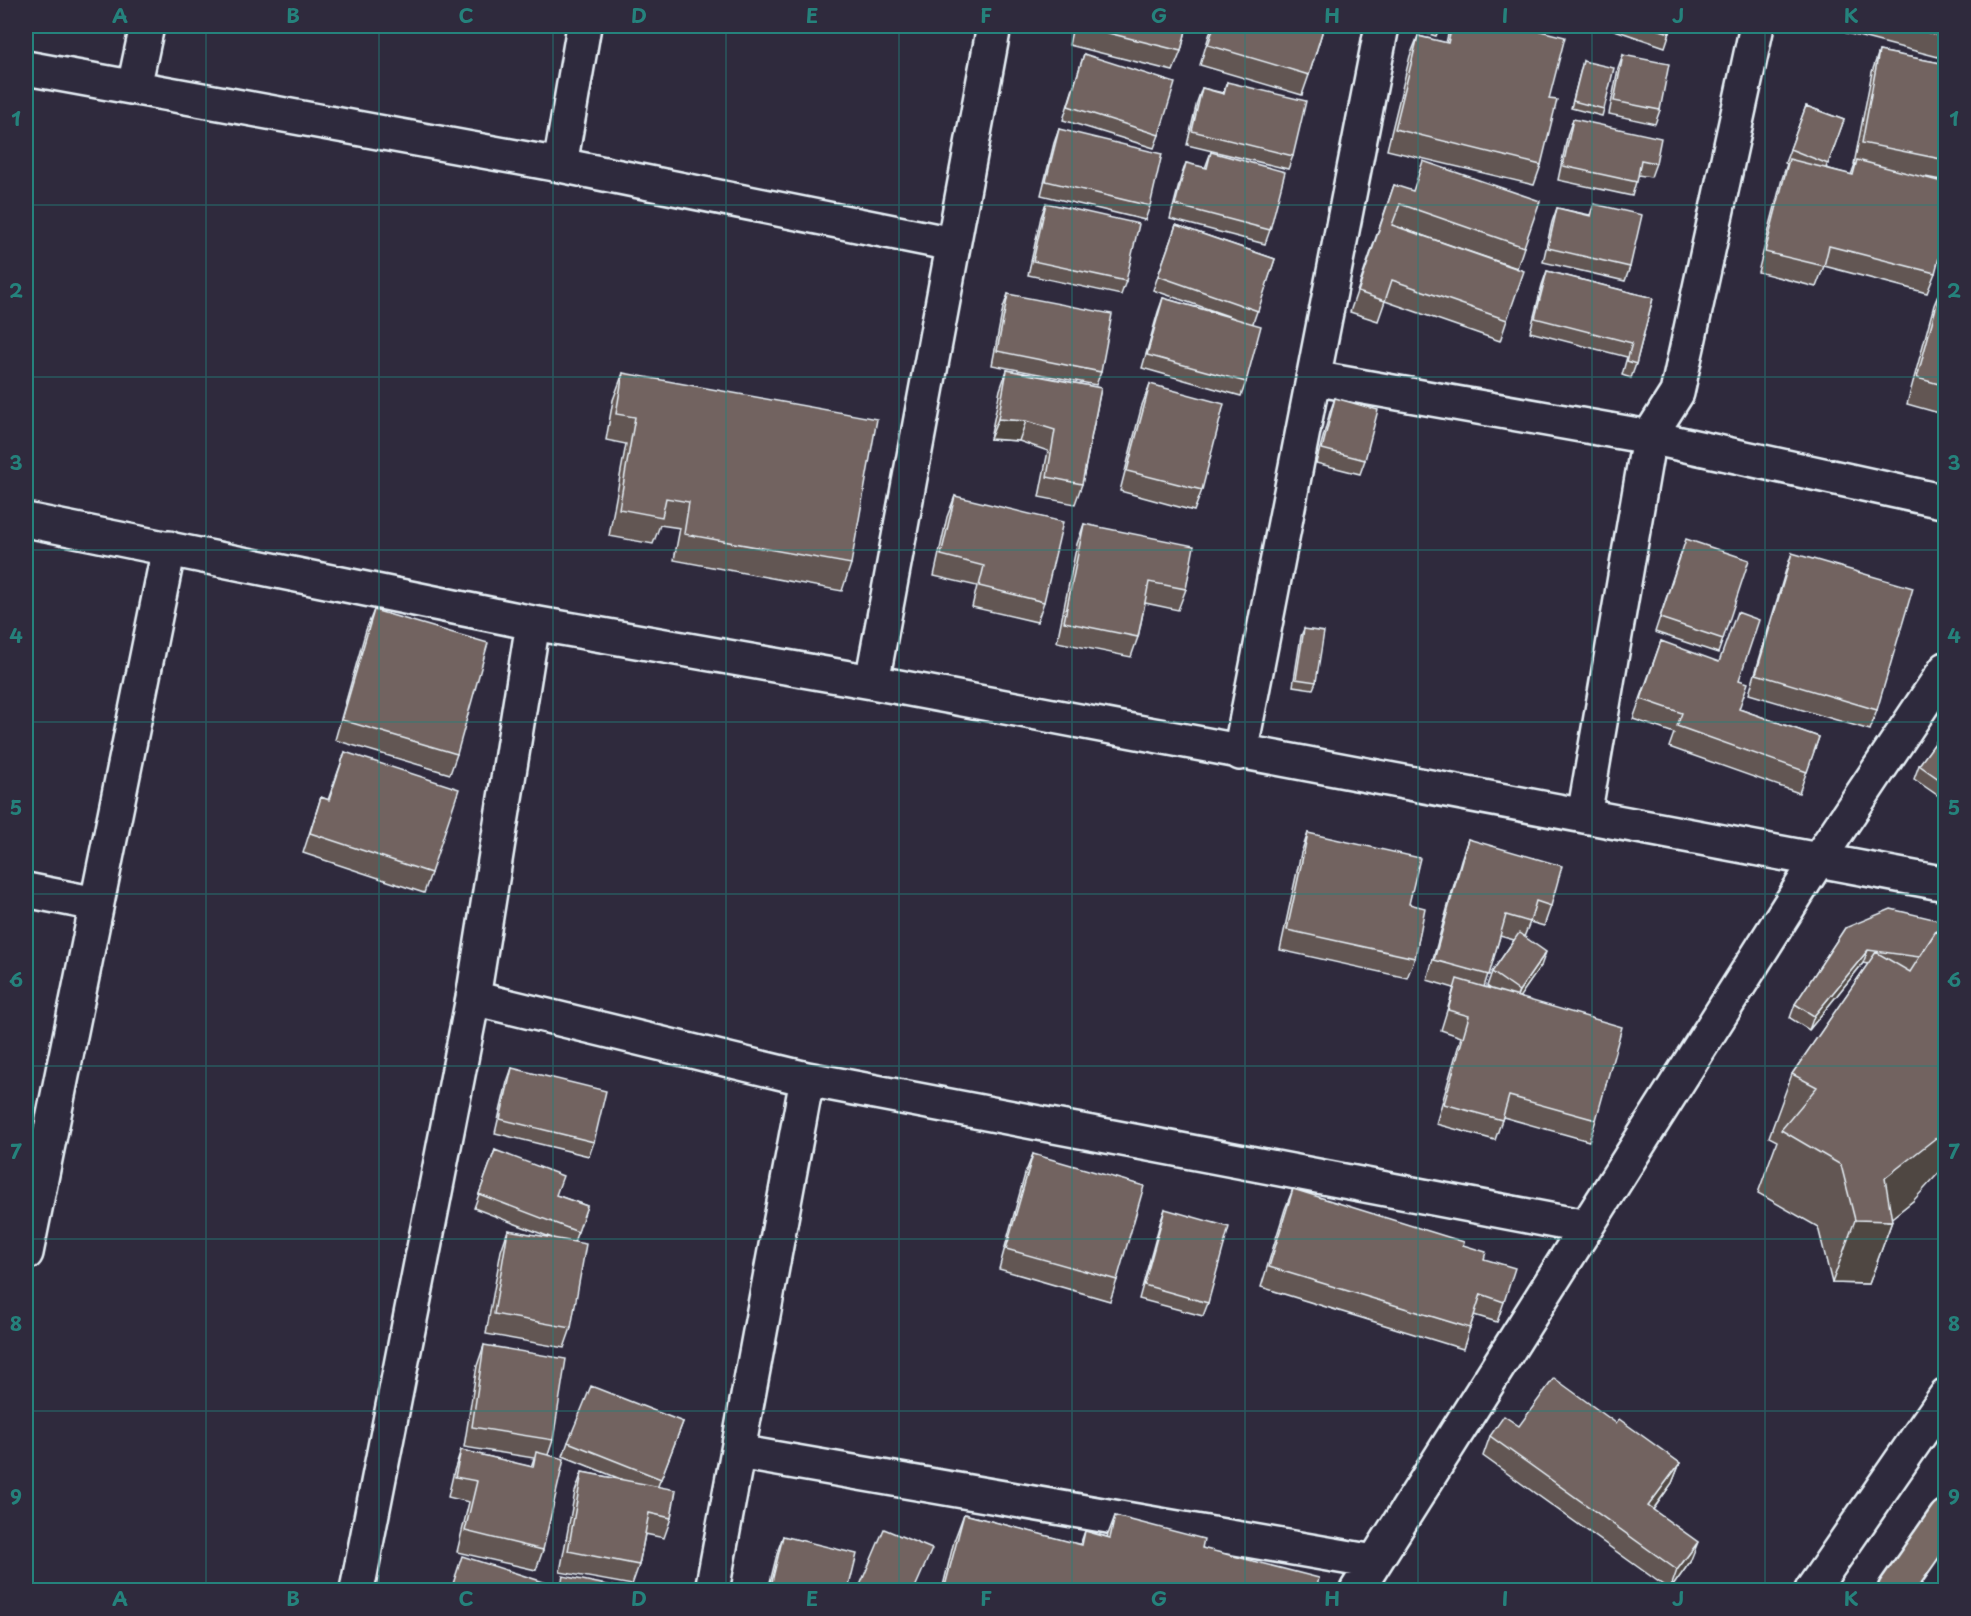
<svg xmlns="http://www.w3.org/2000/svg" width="1971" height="1616" font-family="'Playpen Sans',sans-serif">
<rect width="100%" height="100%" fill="#2f2a3d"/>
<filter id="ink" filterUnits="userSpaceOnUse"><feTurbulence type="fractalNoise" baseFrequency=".0167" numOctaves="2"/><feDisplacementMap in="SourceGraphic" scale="12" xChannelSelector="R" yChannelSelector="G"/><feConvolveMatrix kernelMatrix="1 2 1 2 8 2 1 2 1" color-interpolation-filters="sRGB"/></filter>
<g filter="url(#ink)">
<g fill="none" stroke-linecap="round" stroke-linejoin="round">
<defs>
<path id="street" d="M26,68L560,165L952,244
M134,87L147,26
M560,165L584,26
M1313,378L1649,437L1677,393L1757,26
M26,520L533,623L872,682L1946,884
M872,682L994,26
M1240,753L1382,26
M1584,816L1649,437L1946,502
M26,890L96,904
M473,998L807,1079
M26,1253L169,548
M738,1452L1374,1562
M357,1590L473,998L533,623
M712,1590L807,1079L1586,1227
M1357,1590L1818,860L1946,669"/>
<path id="secondary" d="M1812,1590L1946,1396"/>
<path id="primary" d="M1895,1590L1946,1517"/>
</defs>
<use href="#street" stroke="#e8f1f8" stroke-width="38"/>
<use href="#secondary" stroke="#e8f1f8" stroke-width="38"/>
<use href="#primary" stroke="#e8f1f8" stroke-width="38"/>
<use href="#street" stroke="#2f2a3d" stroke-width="33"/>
<use href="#secondary" stroke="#2f2a3d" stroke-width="33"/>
<use href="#primary" stroke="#776864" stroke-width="33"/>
</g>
<path fill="#625653" stroke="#e8f1f8" stroke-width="1.5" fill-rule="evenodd" d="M1073,26H1187L1181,51L1173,71L1069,45Z
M1212,26H1324L1309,75L1302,95L1200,65Z
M1409,26H1440L1436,36L1408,28Z
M1450,26H1520L1549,99L1541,165L1534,185L1387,150L1410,56L1418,36L1446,43Z
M1603,26H1672L1665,47Z
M1848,26H1946V59L1846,33Z
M1879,51L1946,64V181L1925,177L1935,273L1927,293L1824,266L1816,287L1758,272L1782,179L1787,164L1785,163L1806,106L1844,120L1826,168L1851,175L1855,164H1854L1872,72Z
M1084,54L1159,135L1154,148L1063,120Z
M1623,55L1660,110L1655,124L1609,114L1618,69Z
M1583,61L1604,109L1602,116L1571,108Z
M1227,82L1293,156L1288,169L1187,145L1197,102L1202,88L1223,93Z
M1573,119L1656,163L1651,177L1638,175L1632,196L1558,180L1568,133Z
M1059,129L1150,206L1145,220L1041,195L1054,143Z
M1211,152L1270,230L1265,244L1170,219L1181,177L1186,163L1205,168Z
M1394,185L1524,247L1517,268L1392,225L1507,320L1500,341L1385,301L1378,321L1350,312Z
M1046,203L1126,281L1121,295L1028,275L1041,217Z
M1594,204L1630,267L1625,281L1543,262L1552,222L1557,208L1590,215Z
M1176,225L1275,259L1253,323L1246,382L1241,396L1142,368L1158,312L1163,298L1234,318L1153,290Z
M1547,271L1653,298L1636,364L1631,378L1622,375L1627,357L1530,332L1542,285Z
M1946,276V415L1907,404L1934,305Z
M1008,294L1101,372L1096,385L992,365L1003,308Z
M1007,370L1101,388L1082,484L1075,504L1039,497L1048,451L1019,441L990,439L1000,390Z
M623,373L851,564L842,591L674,560L680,528L660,525L653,544L609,536L626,444L606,440L613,400Z
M1150,384L1202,490L1194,511L1120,491L1142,405Z
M1335,398L1365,460L1360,474L1316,463L1330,412Z
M955,496L1044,602L1037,622L972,607L977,586L934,576L947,517Z
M1084,524L1186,589L1178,610L1145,603L1138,637L1131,657L1057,642L1077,544Z
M1681,553L1723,639L1718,653L1655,632Z
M1792,553L1877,710L1870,730L1749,694L1785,573Z
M374,610L457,754L450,774L335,740L366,630Z
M1304,629L1316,682L1313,689L1293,686L1301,636Z
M1661,641L1739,680V709L1819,737L1799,793L1669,747L1674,733L1633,719Z
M1946,728V801L1914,779L1919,765Z
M345,752L431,873L424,893L303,853L321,797L328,800Z
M1308,833L1409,904L1415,958L1407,978L1280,950L1301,853Z
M1468,839L1551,906L1544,926L1530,922L1524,937L1541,966L1519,997L1596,1120L1589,1141L1503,1117L1495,1140L1436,1124L1461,1037L1441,1030L1454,988L1427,980L1461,860ZM1500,936L1514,940L1492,972L1487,986L1491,989L1484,987Z
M1946,922L1914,1200L1891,1218L1892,1221L1869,1284L1832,1283L1818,1227L1758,1193L1777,1141L1769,1137L1792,1074L1868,964L1863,963L1809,1030L1790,1018L1795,1004L1845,928Z
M512,1068L594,1142L589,1156L495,1133L507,1082Z
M495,1150L556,1195L587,1206L574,1242L571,1328L564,1348L486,1334L501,1251L508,1230L555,1239L474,1208Z
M1033,1154L1117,1280L1110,1301L999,1269L1025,1174Z
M1293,1189L1463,1245L1484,1259L1504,1302L1497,1322L1474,1315L1463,1349L1261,1287L1285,1209Z
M1165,1209L1208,1303L1203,1316L1139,1299L1160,1223Z
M484,1345L553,1440L548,1455L543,1550L536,1570L457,1552L469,1502L448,1497L454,1471L461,1450L531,1467L534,1458L464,1447L477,1366Z
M683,1422L658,1486L671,1518L664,1538L645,1534L639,1565L632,1585L560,1572L575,1492L582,1472L623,1480L563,1456L568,1442Z
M1616,1423L1680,1463L1672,1483L1653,1510L1690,1562L1670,1590L1483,1456L1490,1436L1519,1426Z
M964,1514L1080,1545L1085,1531L1107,1537L1115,1516L1316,1590H942L954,1541Z
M783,1536L848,1590H768L778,1550Z"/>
<path fill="#504643" stroke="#e8f1f8" stroke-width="1.5" d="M998,419L1026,421L1019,441L990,439Z
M1868,950L1863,963L1809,1030L1814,1016Z
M1546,952L1541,966L1514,1005L1519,991Z
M1946,1128V1165L1914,1200L1888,1221H1892L1869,1284L1832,1283L1855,1220L1885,1178Z
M1680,1463L1672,1483L1641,1526L1648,1506Z
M1698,1542L1690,1562L1670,1590L1677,1570Z"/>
<path fill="#726460" stroke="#e8f1f8" stroke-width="1.5" d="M1080,26H1187L1181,51Z
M1214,26H1324L1309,75L1208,45Z
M1452,26H1520L1565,37L1549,99L1557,100L1541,165L1395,129L1418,36L1448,43Z
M1647,26H1672L1670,33Z
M1902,26H1946V37Z
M1879,51L1946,64V160L1862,143Z
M1084,54L1175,83L1159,135L1068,106Z
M1623,55L1669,64L1660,110L1614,101Z
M1583,61L1614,68L1604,109L1573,101Z
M1227,82L1306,101L1293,156L1192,131L1202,88L1224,94Z
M1806,106L1844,120L1828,164L1790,149Z
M1573,119L1661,138L1656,163L1641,160L1637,182L1563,166Z
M1059,129L1162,154L1150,206L1046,181Z
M1211,152L1285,172L1270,230L1175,205L1186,163L1207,168Z
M1789,159L1853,175L1857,160L1946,183V231L1935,273L1829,246L1824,266L1765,252Z
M1423,161L1540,201L1524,247L1400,204L1392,225L1524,271L1507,320L1392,280L1385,301L1358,292L1394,185L1413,191Z
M1046,203L1139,224L1126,281L1033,261Z
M1594,204L1642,215L1630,267L1548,248L1557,208L1591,216Z
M1176,225L1275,259L1258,311L1158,276Z
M1547,271L1653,298L1636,364L1627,361L1632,343L1535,318Z
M1946,276V386L1917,378L1944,278Z
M1008,294L1112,314L1101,372L997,351Z
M1163,298L1261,326L1246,382L1147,355Z
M1007,370L1101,388L1082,484L1047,477L1055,430L1026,421L998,419Z
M623,373L877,419L851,564L684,534L689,502L666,498L662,517L619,509L635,417L616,414Z
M1150,384L1224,404L1202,490L1127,471Z
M1335,398L1378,410L1365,460L1322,449Z
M955,496L1063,522L1044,602L979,586L984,566L941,555Z
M1084,524L1194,546L1186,589L1149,582L1138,637L1064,622Z
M1686,539L1749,560L1723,639L1660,618Z
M1792,553L1913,588L1877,710L1756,674Z
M374,610L488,643L457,754L342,720Z
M1737,612L1759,620L1739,680L1748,683L1739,709L1819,737L1807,772L1677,726L1682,713L1641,699L1661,641L1719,662Z
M1304,629L1324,632L1316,682L1296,679Z
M1946,728V784L1919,765Z
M345,752L459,789L431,873L310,833L321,797L329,800Z
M1308,833L1420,858L1409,904L1425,908L1415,958L1287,930Z
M1468,839L1562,866L1551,906L1536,901L1530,922L1506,915L1489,975L1434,960Z
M1891,909L1946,922V937L1936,931L1919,957L1868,950L1814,1016L1795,1004L1845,928Z
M1936,931L1946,937V1128L1937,1137L1885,1178L1892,1221L1855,1220L1841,1165L1781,1130L1817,1087L1792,1074L1876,952L1910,972Z
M1519,933L1546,952L1519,991L1492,972Z
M1457,979L1622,1027L1596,1120L1509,1096L1502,1120L1444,1104L1469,1016L1448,1010Z
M512,1068L606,1091L594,1142L500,1119Z
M495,1150L563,1176L556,1195L587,1206L578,1232L479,1194Z
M1033,1154L1144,1186L1117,1280L1006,1249Z
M1293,1189L1464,1242L1463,1245L1486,1252L1484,1259L1515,1268L1504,1302L1481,1294L1470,1328L1269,1267Z
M1165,1209L1229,1227L1208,1303L1144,1285Z
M508,1230L586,1244L571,1328L494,1314Z
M484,1345L566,1359L553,1440L472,1427Z
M1554,1378L1616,1423L1619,1419L1680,1463L1648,1506L1698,1542L1677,1570L1490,1436L1504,1416L1519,1426Z
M591,1386L683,1422L661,1479L568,1442Z
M461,1450L533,1467L536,1452L564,1459L543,1550L465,1531L477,1481L455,1477Z
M582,1472L676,1490L671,1518L649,1513L639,1565L568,1551Z
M964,1514L1082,1545L1085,1531L1110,1538L1115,1516L1204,1539L1202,1548L1319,1578L1316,1590H944Z
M884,1529L932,1549L914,1590H858Z
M783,1536L857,1554L848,1590H770Z
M462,1556L550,1584L548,1590H451Z
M563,1576L631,1590H560Z"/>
</g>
<path fill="none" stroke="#25827c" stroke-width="1.5" stroke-opacity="0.55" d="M206,26V1590M379,26V1590M553,26V1590M726,26V1590M899,26V1590M1072,26V1590M1245,26V1590M1418,26V1590M1592,26V1590M1765,26V1590M26,205H1946M26,377H1946M26,550H1946M26,722H1946M26,894H1946M26,1066H1946M26,1239H1946M26,1411H1946"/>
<rect width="1971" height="1616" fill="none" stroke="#2f2a3d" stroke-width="66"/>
<rect x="33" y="33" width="1905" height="1550" fill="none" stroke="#25827c" stroke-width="2"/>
<g font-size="20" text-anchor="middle" font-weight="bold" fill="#25827c">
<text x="120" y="23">A</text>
<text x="293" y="23">B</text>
<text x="466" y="23">C</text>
<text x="639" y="23">D</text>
<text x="812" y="23">E</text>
<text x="986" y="23">F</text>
<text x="1159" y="23">G</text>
<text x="1332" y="23">H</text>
<text x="1505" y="23">I</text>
<text x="1678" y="23">J</text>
<text x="1851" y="23">K</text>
<text x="16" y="126">1</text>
<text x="1954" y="126">1</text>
<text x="16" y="298">2</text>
<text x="1954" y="298">2</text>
<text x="16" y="470">3</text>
<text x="1954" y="470">3</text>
<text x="16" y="643">4</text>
<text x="1954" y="643">4</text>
<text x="16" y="815">5</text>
<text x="1954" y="815">5</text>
<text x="16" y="987">6</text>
<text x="1954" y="987">6</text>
<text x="16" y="1159">7</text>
<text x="1954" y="1159">7</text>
<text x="16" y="1331">8</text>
<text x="1954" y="1331">8</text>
<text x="16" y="1504">9</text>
<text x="1954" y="1504">9</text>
<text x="120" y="1606">A</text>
<text x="293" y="1606">B</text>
<text x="466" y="1606">C</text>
<text x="639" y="1606">D</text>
<text x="812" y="1606">E</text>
<text x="986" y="1606">F</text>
<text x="1159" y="1606">G</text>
<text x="1332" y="1606">H</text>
<text x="1505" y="1606">I</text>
<text x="1678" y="1606">J</text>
<text x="1851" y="1606">K</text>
</g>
</svg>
